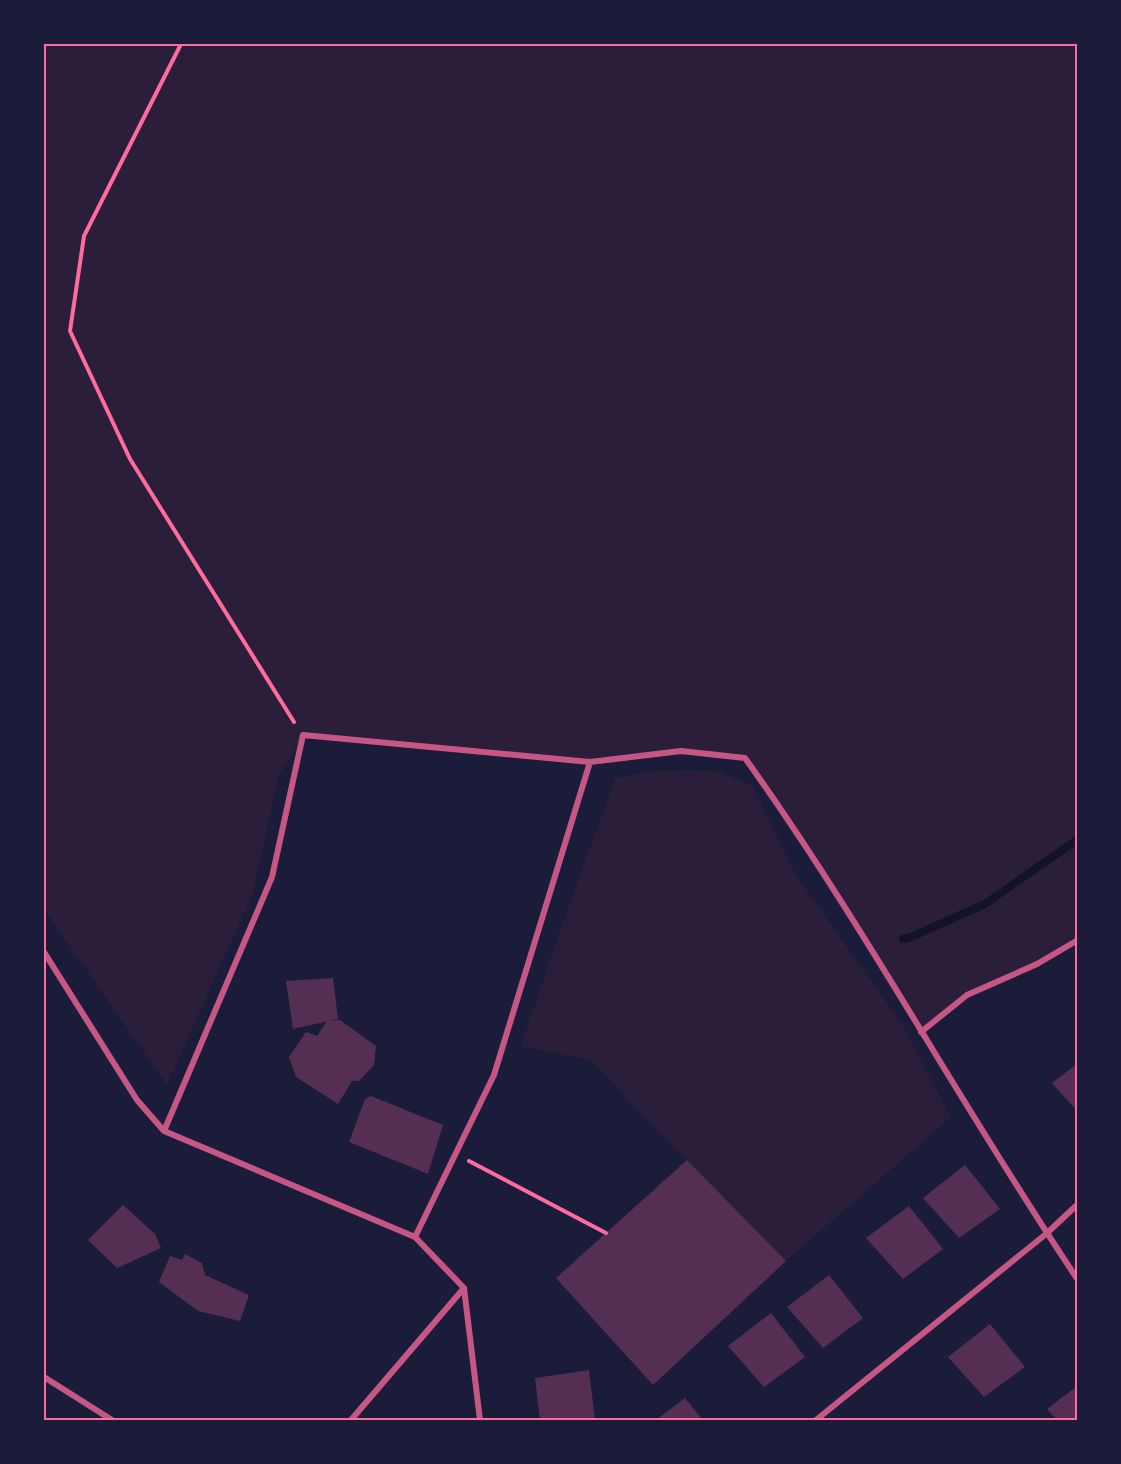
<svg xmlns="http://www.w3.org/2000/svg" width="1121" height="1464" font-family="'Public Sans',sans-serif">
<rect width="100%" height="100%" fill="#1b1b3a"/>
<path fill="#2a1e3b" d="M44,44H1077V940L1037,964L967,995L921,1032L797,830L745,758L681,751L590,762L303,735L278,778L253,893L167,1085L44,909Z
M688,770L719,771L753,787L796,875L903,1026L951,1117L786,1261L591,1061L521,1046L563,922L615,779L650,771Z"/>
<g fill="none" stroke-linecap="round" stroke-linejoin="round">
<path stroke="#12122b" stroke-width="8" d="M903,939L911,937L985,904L1078,839"/>
</g>
<path fill="#542f53" d="M333,978L338,1019L293,1029L286,981Z
M340,1020L376,1046L374,1065L359,1081H352L338,1104L296,1077L289,1057L306,1032L317,1036L327,1021Z
M1077,1064V1111L1052,1083Z
M371,1096L443,1125L428,1174L349,1142L365,1099Z
M687,1160L786,1261L653,1385L556,1278Z
M965,1165L1000,1209L959,1238L923,1198Z
M123,1205L155,1234L161,1248L117,1268L88,1240Z
M909,1206L943,1249L903,1279L866,1238Z
M185,1254L202,1263L205,1275L249,1295L240,1321L198,1311L159,1282L170,1256L182,1260Z
M829,1275L863,1318L823,1348L787,1307Z
M771,1313L805,1357L764,1387L728,1346Z
M990,1324L1025,1367L984,1397L948,1357Z
M589,1370L595,1420H540L535,1378Z
M1077,1386V1420H1057L1047,1409Z
M685,1398L703,1420H656Z"/>
<g fill="none" stroke-linecap="round" stroke-linejoin="round">
<path stroke="#ff6b9d" stroke-width="4" d="M181,44L84,236L70,331L130,459L294,722
M469,1161L606,1233"/>
<path stroke="#c65784" stroke-width="6" d="M44,952L137,1100L164,1131L415,1237L464,1288
M921,1032L967,995L1037,964L1078,940
M164,1131L272,877L303,735L590,762L681,751L745,758C865,926 963,1109 1078,1280
M415,1237L494,1075L590,762
M464,1288L480,1420
M44,1377L112,1420
M351,1420L464,1288
M816,1420L1046,1234L1078,1204"/>
</g>
<rect width="1121" height="1464" fill="none" stroke="#1b1b3a" stroke-width="90"/>
<rect x="45" y="45" width="1031" height="1374" fill="none" stroke="#ff6b9d" stroke-width="2"/>
</svg>
